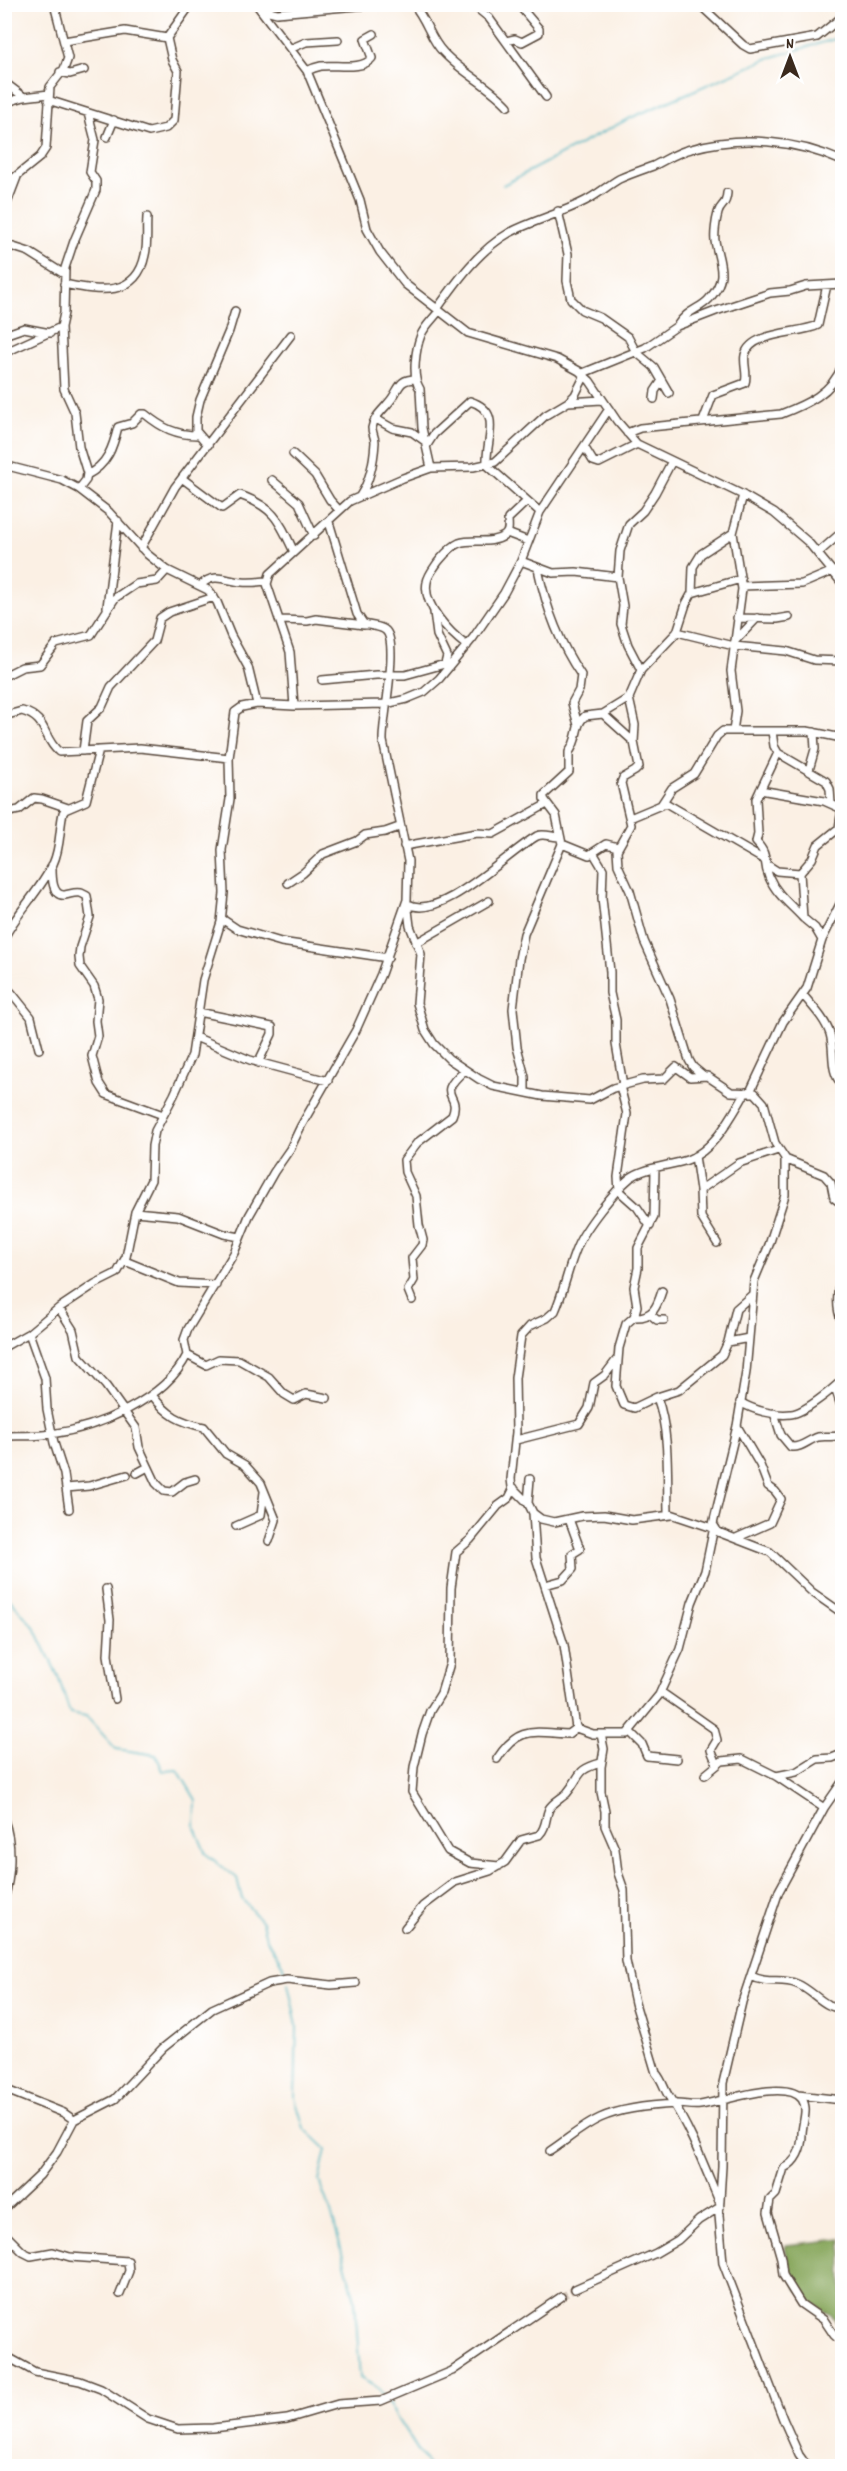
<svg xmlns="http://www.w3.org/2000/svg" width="847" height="2471" font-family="Dekko,sans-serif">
<rect width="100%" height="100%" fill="#fff"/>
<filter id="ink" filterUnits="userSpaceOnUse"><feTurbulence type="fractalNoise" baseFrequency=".0167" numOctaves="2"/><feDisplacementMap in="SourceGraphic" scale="12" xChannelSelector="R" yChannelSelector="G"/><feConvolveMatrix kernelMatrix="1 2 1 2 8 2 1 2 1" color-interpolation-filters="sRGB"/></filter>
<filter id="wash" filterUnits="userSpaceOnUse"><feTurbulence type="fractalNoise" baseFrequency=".008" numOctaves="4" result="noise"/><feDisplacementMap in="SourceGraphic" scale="24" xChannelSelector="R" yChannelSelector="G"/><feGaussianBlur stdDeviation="1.35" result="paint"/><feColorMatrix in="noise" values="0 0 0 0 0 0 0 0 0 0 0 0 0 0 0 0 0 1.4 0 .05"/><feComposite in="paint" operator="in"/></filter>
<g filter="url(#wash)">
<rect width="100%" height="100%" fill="#fbf0e4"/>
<path fill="#86a65a" stroke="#60683c" stroke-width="1.5" d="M842,2239V2329L831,2316L797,2290L785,2249L786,2245Z"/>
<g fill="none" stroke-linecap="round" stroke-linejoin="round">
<path stroke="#45b3c1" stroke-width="1.5" d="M503,185L628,119L769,58L842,37
M4,1593L35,1628L58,1676L70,1713L86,1716L116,1749L156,1755L163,1771L178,1770L196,1800L195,1828L206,1854L237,1878L242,1899L262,1922L266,1938L283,1966L285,1977
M288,1984L297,2025L295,2098L304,2128L326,2149L319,2181L332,2215L355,2300L360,2378L378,2388L383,2396
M387,2402L428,2466"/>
</g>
</g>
<g filter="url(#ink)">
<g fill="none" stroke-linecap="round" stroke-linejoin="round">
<path stroke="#d5c8bc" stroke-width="7" stroke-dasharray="7 3.5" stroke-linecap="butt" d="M561,2297L575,2289"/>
<defs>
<path id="minor" d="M256,4L307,71L360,200L367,229L380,252L405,284L468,333L557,359L579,371L590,381L617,421L637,444L743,495L774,513L808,542L842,583
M264,4L269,11L277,13L380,4
M413,4C427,20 430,39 443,52C462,73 489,85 508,106
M472,4L489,18L546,97
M699,4L743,45L750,49L817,37L842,17
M64,41L125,31L167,38L191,4
M506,41L515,39L522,42L539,33V29L518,4
M292,48L306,42L338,40
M307,71C311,69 316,67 321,66C336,64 362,71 372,58L365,39L374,34
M60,72L70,74L84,70
M4,82L24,97
M48,100L149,132L166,128L174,120L178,71L172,60L167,38
M4,103L24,97L49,94
M107,137L114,120
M4,186L40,157L46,148L50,87L64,69L68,58L54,4
M4,211L17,177
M558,211L568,254L567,281L571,299L582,310L601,318L628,337L636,352L654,367L669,393
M4,244L29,252L64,274
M64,284C95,290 136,300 145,255C148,243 146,230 147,217
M437,309C457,281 479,250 509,233C534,220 560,214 585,201C597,195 607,186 619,179C630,174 642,170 653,166C666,160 677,152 691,149C741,135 795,140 842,161
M677,326C688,309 699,310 709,299C729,278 719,263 715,241C714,234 716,220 718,213C721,203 726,207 727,193
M4,335L24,328L50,333
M4,353L61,327
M583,373L645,348L677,326L716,311L770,293L790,291L806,286L842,284
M654,399L655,391L661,382
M568,402L602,400
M376,419L392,428L412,432L426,442
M703,421L713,395L745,383C748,374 743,364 745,355C751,331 800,334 818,325L827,285
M627,433L640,428L781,414C807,404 832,393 842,366
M208,445L196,431V417L200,400L229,331L235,311
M427,445L434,434L467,404L470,401C504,412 485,439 487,465L540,512
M585,448L593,461L599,463L637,444
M293,454L315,475L330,500L339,510
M4,465L62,480L79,489L109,512L147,554L167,570L208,590L217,602L231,636L248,667L257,704
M431,468L422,428L420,389C411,376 416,348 421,335C425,326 433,319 439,311
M87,475C108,464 113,447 118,427L132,423L141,414H145C162,428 176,435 198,435
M183,479L222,508L240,495C275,508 279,520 294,552
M272,480L299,503L314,536
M79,489L86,480L87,473L79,447L75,413L64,389L61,327L64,313L65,268L74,241L96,190V181L90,172L95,140L88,113
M360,496C370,481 374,459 375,442C375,437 372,433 372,428C374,415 386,408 393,397C400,386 400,379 416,379
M507,533L528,541
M141,548L175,487L291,335
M818,553L842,532
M521,561L553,573L576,572L618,577
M538,569C546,607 559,643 581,675L579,690L572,703L578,725
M201,585C214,572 226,581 242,582C250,583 258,582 266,581
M742,586L802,584L833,571
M692,593L693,567L701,554L733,533
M107,607L118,521
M737,618L777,619L789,617
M280,620L307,621L316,619L364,625
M677,632L734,646L786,651L814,660L842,661
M735,641L757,618
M467,646C450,633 422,605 427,582C428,575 434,568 438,562C444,555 450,547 459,543C473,538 490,545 504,536C510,532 508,525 508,519L527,501
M641,670L628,645L621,624L623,606L618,577L620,551L629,524L643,511L655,493L672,461
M4,676L22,667L40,665L56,644L91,635L115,598L136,584L157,581L167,570
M322,680L376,675H405L445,664L447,656L437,635L434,612
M294,706L290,652L267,584L270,574L350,501L403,478L431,468L473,467L495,462L546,415L568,402L575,395L585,375
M603,714L629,698
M4,716L22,711C48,718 42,738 59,752L140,748L229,758
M733,731L736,711L731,671L742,589L733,533L743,495
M772,731L774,746L778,753L826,781L830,789L831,803
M83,751L87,721L102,707L111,687L154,641L160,618L169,612L214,597
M778,753L756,799L758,834L756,842C770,857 762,861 769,877C776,894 791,905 803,918
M809,770L815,749L814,732
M760,790L824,801L842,809
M664,802L766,861
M4,813L19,810L34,798L42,799L68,808
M630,818L661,805L672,788L694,774L717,736L723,731H807L842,738
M562,844L589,855L606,844L618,847
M404,846L477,833L493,834L547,804
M594,854L603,869L602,898L610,972V993L616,1020V1044L623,1085
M766,864L777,871L800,873
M52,865C52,874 51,897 65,895C71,894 74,892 81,893L87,896L90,917L80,947L79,957L80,966L94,986L98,999L96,1021L98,1036L92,1056L99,1083L106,1094L163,1115
M288,883L303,873L323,854L357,841L365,835L385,832L399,827
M407,902L410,926L421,954L417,1003L425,1030L434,1044L449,1059L479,1079L493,1086L542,1096L590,1100L613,1088L643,1080L664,1079L676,1067L690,1077L707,1076L731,1092L755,1093L764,1103L775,1143L785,1158V1195L769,1245L754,1281L746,1372L737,1426L713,1524L718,1532L770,1552L812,1592L842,1613
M408,904C441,922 508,852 537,836C543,833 553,837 560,837
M222,919L237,929L281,942L388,958
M4,938C18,911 40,891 53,864C61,847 59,830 63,813L65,810L86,801L99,750
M822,940L815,928L803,918L800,873L812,859L818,845L839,828L842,809
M416,943L489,901
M4,992H11L31,1017L39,1049
M803,995C813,1007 825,1019 830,1034C835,1050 829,1072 842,1084
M198,1012L272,1027V1034L258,1063
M195,1037L250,1060L328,1081
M704,1076L693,1067L689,1060L670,999L644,941L630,891L618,865L617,850L631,825L621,783L623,778L635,771L639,767L634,742L635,725L629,698L641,670L677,632L686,604L692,593L741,579
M620,1086L627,1114L618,1177L619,1191L637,1207L650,1226
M525,1091V1077L517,1047L513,1009L519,959L524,934L562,844L556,815L544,799V795L569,772V752C579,740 574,725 585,716L603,714L634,742
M750,1092L783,1022L807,988L822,940L842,900
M695,1156L700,1190L701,1217L717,1243
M785,1159L824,1175L831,1183L834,1198L838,1201L842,1199
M655,1169L654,1217L638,1248V1268L634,1287L637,1306L634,1317L626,1324L619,1348L616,1386L624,1405L634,1408L657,1397L679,1390L722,1355L728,1342L736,1309L752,1295
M700,1190L739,1163L778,1150
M135,1212L178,1216L224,1234L240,1237
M125,1261L179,1283L216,1285
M842,1275C837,1291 835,1307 842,1322
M412,1300L408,1290L414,1280L412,1258L422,1245L423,1240L419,1225L416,1196L405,1172L404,1160L417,1143L452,1116C462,1092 433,1098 465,1070
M59,1308L73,1330L79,1356L106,1386L136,1428L139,1447L156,1483L164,1491L172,1492L185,1482L195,1479
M650,1314L657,1320H664
M634,1317C653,1318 657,1307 662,1291
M29,1333L45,1378L47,1409L54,1443L64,1474L69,1509
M728,1342L749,1338
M4,1347L29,1333L59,1308L95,1284L117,1273L126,1257L135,1212L151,1180L152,1146L155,1131L174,1095L192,1055L203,980L221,922L224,893L222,850L230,799L229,758L235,712L242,707L257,704L294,706L385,704L407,699L424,692L439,679L473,638L504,593L521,561L540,512L609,409
M187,1355L206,1365L219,1359L239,1360L269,1377L284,1394L294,1400L306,1394L327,1398
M835,1387L842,1409
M152,1395C168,1416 180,1422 204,1427L226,1454L245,1465L261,1483L276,1520L269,1541
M657,1397C670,1433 667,1475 668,1513L713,1528
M740,1402C753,1410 774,1416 791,1414C804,1413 833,1389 842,1380
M774,1413L781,1435L791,1447C802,1448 808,1440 818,1437C827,1435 835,1439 842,1434
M4,1436C20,1435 36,1437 51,1434C97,1428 165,1400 187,1355L184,1340L188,1329L234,1253L249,1216L274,1172L290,1149L301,1126L356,1030L381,974L407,900L408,861L383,741C382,719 400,641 385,630C379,625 370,627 363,623L357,614L329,522
M516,1440L579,1424L589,1408L594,1383L605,1375L618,1358
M137,1473L148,1467
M66,1488L89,1486L127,1475
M528,1503L530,1479
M533,1513L541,1519L554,1522L582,1516L604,1515L632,1520L671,1515
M236,1526L261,1515L264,1492
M714,1527L705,1571L692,1603L680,1649L659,1695L627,1734H593L576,1728L564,1645L536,1558L533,1513L528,1503L512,1487L511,1479L516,1432L515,1378L521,1336L530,1326L547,1318L555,1311C564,1291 568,1268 577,1247C585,1228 614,1191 630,1178C645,1167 670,1166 687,1160C715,1150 732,1115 746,1092
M736,1538L770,1523L781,1499L775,1491L768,1486L760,1465L737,1426
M545,1585L563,1580L573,1569L572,1554L580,1549L569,1519
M106,1589L110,1620L108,1655L115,1699
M661,1692L714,1729L717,1740L711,1750L717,1764
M630,1732L642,1744L647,1756L677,1759
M601,1734L604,1749L601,1767V1792L605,1811V1826L615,1849L618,1873L624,1890L626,1961L635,2003L656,2073C663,2081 664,2090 670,2098C691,2130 704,2166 719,2201
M497,1759C518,1726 533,1732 568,1734L576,1728
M705,1775L722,1761L742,1759L776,1776L824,1808
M776,1776L796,1772L817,1759L832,1758L842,1754
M4,1820C13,1844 11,1876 4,1899
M499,1866L470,1863L448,1851L412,1792L414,1767L422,1734L430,1711L441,1693L450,1663L451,1588L456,1552L470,1540L498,1506L509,1498L514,1488
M405,1928L423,1906L455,1882L490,1871L505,1862L521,1840L539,1835C547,1827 545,1818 549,1809C553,1802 562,1798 567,1793C582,1775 575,1770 601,1763
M751,1976C769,1985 781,1977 797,1984C814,1991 823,2008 842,2008
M4,2089L64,2113L74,2120
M798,2095L842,2100
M550,2151C567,2140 582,2126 600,2118C622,2108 653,2105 677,2104C685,2104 692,2106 700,2105C721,2102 787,2078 802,2099C809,2109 802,2123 802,2134C802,2149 796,2162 784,2168L776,2194L770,2200L768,2213L781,2258L783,2275L801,2304L824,2320L834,2335L842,2342
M4,2209L40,2175L57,2152L74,2120L115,2099L163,2048L212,2009L269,1983L287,1980L331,1985L356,1983
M4,2233L23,2252L31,2256L53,2252L70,2257L128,2261L129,2271L120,2294
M575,2289L656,2253L678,2240L699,2220L720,2207
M4,2355L35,2372L80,2381L101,2389L148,2419L178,2429L213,2428L287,2419L338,2404L381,2401L452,2371L561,2297
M807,2466L799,2455L783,2419L723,2263L719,2215L722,2166L723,2083L742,2002L779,1891L824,1808L842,1782"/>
</defs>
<use href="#minor" stroke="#58483c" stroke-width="10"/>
<use href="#minor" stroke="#fff" stroke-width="7"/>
</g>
</g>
<rect width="847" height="2471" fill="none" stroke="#fff" stroke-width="24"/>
<g transform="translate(790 57)" stroke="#ffffff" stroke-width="4.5" paint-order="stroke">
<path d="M0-4.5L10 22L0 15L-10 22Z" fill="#3b2a1e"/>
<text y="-9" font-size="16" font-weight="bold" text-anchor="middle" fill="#3b2a1e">N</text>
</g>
</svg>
